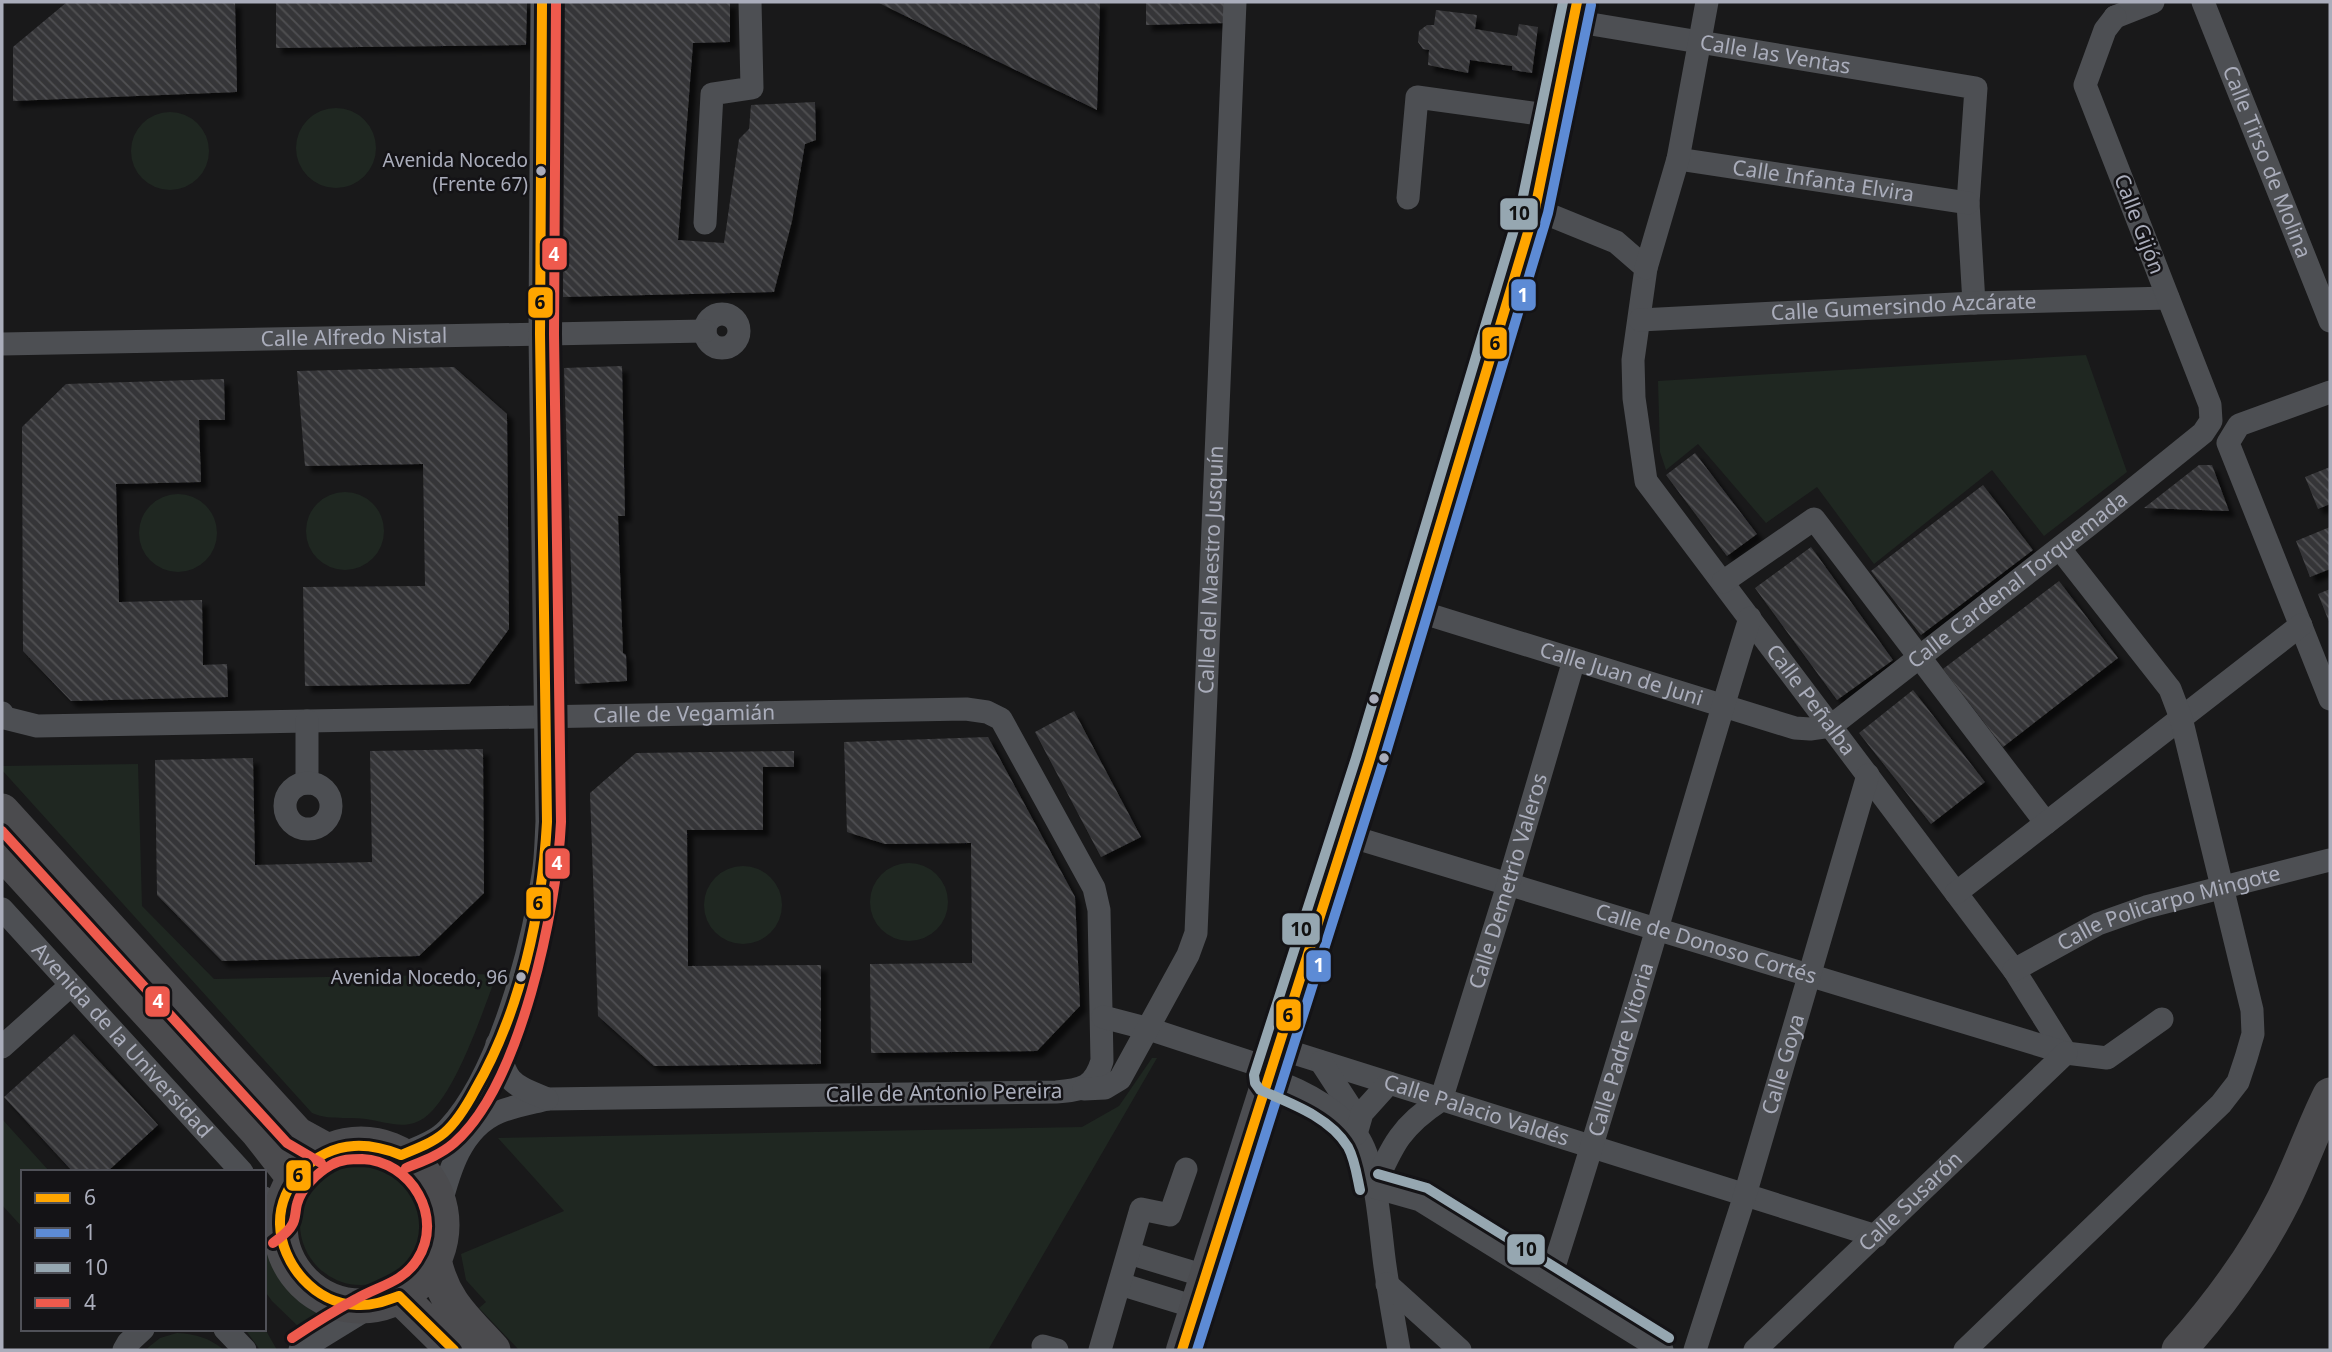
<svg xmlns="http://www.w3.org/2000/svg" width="2332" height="1352" font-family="'Noto Sans',sans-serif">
<defs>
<pattern id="building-back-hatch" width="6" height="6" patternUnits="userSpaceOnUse" patternTransform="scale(1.75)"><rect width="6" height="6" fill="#363638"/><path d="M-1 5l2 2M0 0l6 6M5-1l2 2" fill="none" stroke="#505053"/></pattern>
<filter id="shadow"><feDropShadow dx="6" dy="6" stdDeviation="2" flood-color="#0009"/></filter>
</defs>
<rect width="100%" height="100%" fill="#19191a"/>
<path fill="#1f2721" d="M296 148a40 40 0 1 1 80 0a40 40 0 1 1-80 0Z
M131 151a39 39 0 1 1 78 0a39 39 0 1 1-78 0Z
M2086,355L2127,472L2044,536L1992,470L1874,564L1817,487L1766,523L1698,444L1666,470L1660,452L1658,381Z
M306 531a39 39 0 1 1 78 0a39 39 0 1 1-78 0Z
M139 533a39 39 0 1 1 78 0a39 39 0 1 1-78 0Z
M138,764L142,906L214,979L497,974C483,1009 451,1113 414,1123C399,1128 381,1121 366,1119C347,1116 331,1121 312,1113L2,770V766Z
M870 902a39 39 0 1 1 78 0a39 39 0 1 1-78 0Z
M704 905a39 39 0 1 1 78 0a39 39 0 1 1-78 0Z
M1152,1058H1157L988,1350H519L479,1308L486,1302L466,1280L461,1254L564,1211L498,1138L1082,1127L1119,1106Z
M2,1119L50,1172H23V1228L2,1205Z
M300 1224a61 61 0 1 1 122 0a61 61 0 1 1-122 0Z
M267,1244C281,1283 296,1302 335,1317L318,1324L305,1333L272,1301L264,1290V1249Z
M264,1327L277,1350H260L245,1329H264Z
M177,1333C197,1334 209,1338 224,1350H145L160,1338Z"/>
<path fill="url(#building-back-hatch)" filter="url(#shadow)" d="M67,2H235L237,92L13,101V47Z
M276,2H527L526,45L276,48Z
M565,2H730V42L693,43L678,240L724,243L739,139L749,129L751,105L815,102L816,140L805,144L792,221L774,292L563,297Z
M877,2H1100L1097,110Z
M1146,2H1224L1226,23L1146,25Z
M1436,10L1477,15L1475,29L1517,36L1519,24L1538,27L1532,73L1512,70V66L1470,60L1468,73L1428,65L1429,50L1423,49L1418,42L1419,31L1427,25H1434Z
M622,366L625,516H618L623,653L626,655L627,681L575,684L564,368Z
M454,367L507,414L509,629L469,684L305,686L303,587L425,586L423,464L305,466L297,371Z
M224,379L225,420H199L201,482L116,484L119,602L202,600L203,665L227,664L228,697L71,701L23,651L22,427L66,384Z
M1695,453L1757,534L1727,556L1666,475Z
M2199,465H2212L2229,511L2144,508Z
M2330,467V504L2318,509L2305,477Z
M1983,485L2033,550L1921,635L1871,571Z
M2330,527V569L2310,577L2296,541Z
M1811,547L1893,660L1837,700L1755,588Z
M2059,581L2118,658L2003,747L1943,669Z
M2330,589V624L2318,594Z
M1913,690L1985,782L1931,824L1859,733Z
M1074,711L1141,837L1101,857L1035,732Z
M988,737L1075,897L1080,1006L1037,1051L871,1053L870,964L972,963L971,843L885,844L847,832L844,742Z
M483,749L484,893L419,956L222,961L157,895L155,760L253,758L255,865L372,862L370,751Z
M794,751V767H763V830H687L688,966L821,965V1064L654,1066L598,1016L590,793L636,753Z
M74,1034L158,1125L107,1172H73L4,1097Z"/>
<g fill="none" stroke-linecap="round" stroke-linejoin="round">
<g stroke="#4d4f53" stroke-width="23">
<path id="s1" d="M2203,2L2330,321"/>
<path d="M2115,17L2153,2"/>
<path id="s2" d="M1573,21L1976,88L1968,203L1974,303"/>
<path id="s3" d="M1678,159L1968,203"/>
<path d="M1408,198L1417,97L1554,116"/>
<path id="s4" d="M1535,209L1616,242L1646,268L1633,360L1634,398L1646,481L2014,970L2066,1053"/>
<path d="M705,223L712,94L752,88L750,2"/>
<path d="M1646,268L1678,159L1707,2"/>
<circle cx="722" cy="331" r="17"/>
<path id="s5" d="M1640,320L1974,303L2168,298"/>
<path id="s6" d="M2,344L705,331"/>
<path d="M2330,392L2239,425L2228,443L2330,699"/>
<path d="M1723,582L1814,519L2046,823"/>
<path id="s7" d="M1414,610L1795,728L1810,729L1831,726L2089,525L2203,433L2211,421L2210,405L2085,85L2105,30L2115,17"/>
<path id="s8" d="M2,713L5,718L37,726L966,709L987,712L1001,719L1094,888L1099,910L1102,1061C1094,1087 1083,1090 1056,1092L547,1099C531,1103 514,1106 499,1112C461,1128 449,1171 440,1207"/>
<path d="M307,721V783"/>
<circle cx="308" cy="806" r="23"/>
<path id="s9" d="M1346,835L2066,1053L2107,1058L2162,1019"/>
<path d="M1956,893L2301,625"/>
<path id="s10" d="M2,909L242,1172"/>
<path id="s11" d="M2014,970L2098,924L2146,907L2330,860"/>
<path d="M1103,1017L1149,1029L1271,1069"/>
<path d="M497,1044C507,1084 510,1083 547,1099"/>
<path d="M2,1047L71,985"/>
<path id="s12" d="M1278,1048L1876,1236"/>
<path d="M1321,1062L1351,1108L1356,1134"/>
<path d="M1268,1078C1299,1089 1337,1108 1357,1136C1377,1163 1380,1232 1385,1266C1389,1294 1394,1322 1399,1350"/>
<path id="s13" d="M1084,1089L1105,1088L1120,1079L1188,955L1196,933L1235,2"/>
<path d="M1356,1134L1362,1113L1389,1083"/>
<path d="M401,1155C417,1148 436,1142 448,1129C499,1075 532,949 543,875C546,858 546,839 547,822L540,334L542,2"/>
<path id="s14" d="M1374,1187C1393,1144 1401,1126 1441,1100L1508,885L1574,660"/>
<path d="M1374,1187L1420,1200L1662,1350"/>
<path d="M264,1198L280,1219L264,1232"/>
<path d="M1129,1253L1205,1276"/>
<path id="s15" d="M1550,1279C1621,1060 1682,838 1750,618"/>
<path d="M1120,1284L1195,1307"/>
<path d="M1387,1284L1460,1350"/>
<path d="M225,1329L245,1350"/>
<path d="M1043,1346L1057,1350"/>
<path d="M124,1350L128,1343L143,1329"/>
<path d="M300,1350L375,1304"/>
<path d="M1100,1350L1141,1209L1170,1215L1186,1169"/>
<path id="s16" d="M1695,1350L1745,1195L1868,775"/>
<path id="s17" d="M1755,1350L2066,1053"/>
<path d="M1965,1350L2221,1104L2238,1082L2246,1058L2253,1034L2252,1010L2181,718L2170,689L2060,549"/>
</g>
<path stroke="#4c4d51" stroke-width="32" d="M1182,1350L1369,762L1535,209L1577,2"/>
<path stroke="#4b4b4e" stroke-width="35" d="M2,811L297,1134L328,1151
M2,852L258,1132L294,1178
M280 1225a81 81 0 1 1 162 0a81 81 0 1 1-162 0Z
M434,1259C442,1301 466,1320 493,1350
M399,1296L454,1350
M2179,1350C2220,1304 2256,1255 2284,1199C2301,1165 2313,1129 2330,1095"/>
<defs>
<path id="bus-1" d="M401,1155C416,1149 432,1143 444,1133C457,1122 467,1105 475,1090C521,1011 542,912 547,822L540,334L542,2
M399,1296C385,1301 372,1306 357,1305C315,1304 281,1264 280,1224C279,1184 315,1148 354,1146C370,1145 386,1149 401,1155
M399,1296L454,1350
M1182,1350L1369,762L1535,209L1577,2"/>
<path id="bus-2" d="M1197,1350L1382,766L1548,213L1591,5"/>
<path id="bus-3" d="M1378,1174L1427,1188L1669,1338
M1360,1190C1357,1176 1355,1160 1348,1147C1330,1117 1290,1103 1260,1090L1255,1083L1254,1075L1356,758L1521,206L1563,2"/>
<path id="bus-4" d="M2,831L287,1143L321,1163
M406,1168C423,1161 440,1155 454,1143C521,1084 557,908 561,822L554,334L556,2
M273,1243C279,1238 288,1233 292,1225C296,1219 295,1211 297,1204C301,1188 317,1173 331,1165C341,1159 352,1159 362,1159C411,1161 445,1217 417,1260C402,1283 378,1286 356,1299C334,1311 313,1324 292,1338"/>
</defs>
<use href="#bus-1" stroke="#141316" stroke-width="16"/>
<use href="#bus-2" stroke="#141316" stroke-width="16"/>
<use href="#bus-3" stroke="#141316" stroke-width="16"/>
<use href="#bus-4" stroke="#141316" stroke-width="16"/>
<use href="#bus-1" stroke="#ffa500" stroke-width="10"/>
<use href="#bus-2" stroke="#5d8bd5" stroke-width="10"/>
<use href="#bus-3" stroke="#96a7b1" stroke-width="10"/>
<use href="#bus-4" stroke="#ee5a4d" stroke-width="10"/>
</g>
<g fill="#aaadbb" stroke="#141316" stroke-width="2.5">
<circle cx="541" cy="171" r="6"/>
<circle cx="1374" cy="699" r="6"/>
<circle cx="1384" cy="758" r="6"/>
<circle cx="521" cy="977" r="6"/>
</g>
<g text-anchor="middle" stroke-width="5" stroke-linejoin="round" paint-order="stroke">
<g font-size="19" fill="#aaadbb" stroke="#141316" text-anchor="end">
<text x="528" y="167">Avenida Nocedo<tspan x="528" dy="24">(Frente 67)</tspan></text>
<text x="508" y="984">Avenida Nocedo, 96</text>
</g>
<g font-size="21" fill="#aaadbb" stroke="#141316">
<text dy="7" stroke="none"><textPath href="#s2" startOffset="205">Calle las Ventas</textPath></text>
<text dy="7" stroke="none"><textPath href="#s1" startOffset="172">Calle Tirso de Molina</textPath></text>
<text dy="7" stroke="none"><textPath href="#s3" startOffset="147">Calle Infanta Elvira</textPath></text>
<text transform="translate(2139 224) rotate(69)" y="7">Calle Gijón</text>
<text dy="7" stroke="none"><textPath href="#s5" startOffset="264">Calle Gumersindo Azcárate</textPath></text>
<text dy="7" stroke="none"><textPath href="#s6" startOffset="352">Calle Alfredo Nistal</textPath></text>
<text dy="7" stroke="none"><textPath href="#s13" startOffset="567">Calle del Maestro Jusquín</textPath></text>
<text dy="7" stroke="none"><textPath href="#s7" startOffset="672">Calle Cardenal Torquemada</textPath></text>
<text dy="7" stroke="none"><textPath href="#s7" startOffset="217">Calle Juan de Juni</textPath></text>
<text dy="7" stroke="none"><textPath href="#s4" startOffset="616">Calle Peñalba</textPath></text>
<text dy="7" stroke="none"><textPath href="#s8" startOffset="686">Calle de Vegamián</textPath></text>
<text dy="7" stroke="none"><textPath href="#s14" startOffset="341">Calle Demetrio Valeros</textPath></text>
<text dy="7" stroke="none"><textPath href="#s11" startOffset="168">Calle Policarpo Mingote</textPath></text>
<text dy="7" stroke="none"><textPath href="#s9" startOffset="376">Calle de Donoso Cortés</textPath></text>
<text dy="7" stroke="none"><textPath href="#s10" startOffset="178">Avenida de la Universidad</textPath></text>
<text dy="7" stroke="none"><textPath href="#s15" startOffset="240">Calle Padre Vitoria</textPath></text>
<text dy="7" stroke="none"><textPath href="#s16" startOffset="299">Calle Goya</textPath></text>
<text transform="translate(944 1093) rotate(-1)" y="7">Calle de Antonio Pereira</text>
<text dy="7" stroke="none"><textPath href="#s12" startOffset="208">Calle Palacio Valdés</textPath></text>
<text dy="7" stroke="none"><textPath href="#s17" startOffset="215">Calle Susarón</textPath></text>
</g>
</g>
<g stroke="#141316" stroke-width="2.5">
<rect x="1499" y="197" width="40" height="34" rx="7" fill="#96a7b1"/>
<rect x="541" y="237" width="27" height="34" rx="7" fill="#ee5a4d"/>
<rect x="1510" y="278" width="27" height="34" rx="7" fill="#5d8bd5"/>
<rect x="527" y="286" width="27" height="33" rx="7" fill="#ffa500"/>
<rect x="1481" y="326" width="27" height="34" rx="7" fill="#ffa500"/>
<rect x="544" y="847" width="27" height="33" rx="7" fill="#ee5a4d"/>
<rect x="525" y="886" width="27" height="34" rx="7" fill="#ffa500"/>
<rect x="1281" y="912" width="40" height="34" rx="7" fill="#96a7b1"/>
<rect x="1305" y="949" width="27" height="34" rx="7" fill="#5d8bd5"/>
<rect x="144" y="985" width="27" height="33" rx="7" fill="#ee5a4d"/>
<rect x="1275" y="998" width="27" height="34" rx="7" fill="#ffa500"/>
<rect x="285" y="1159" width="27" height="33" rx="7" fill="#ffa500"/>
<rect x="1506" y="1233" width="40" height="33" rx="7" fill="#96a7b1"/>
</g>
<g font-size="19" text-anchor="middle" font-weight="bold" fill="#fff">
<text x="554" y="261">4</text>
<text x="1523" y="302">1</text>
<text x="557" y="870">4</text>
<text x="1319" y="972">1</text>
<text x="158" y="1008">4</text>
</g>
<g font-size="19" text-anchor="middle" font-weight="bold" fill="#111">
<text x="1519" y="220">10</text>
<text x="540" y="309">6</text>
<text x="1495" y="350">6</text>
<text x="538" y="910">6</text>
<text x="1301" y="936">10</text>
<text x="1288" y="1022">6</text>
<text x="298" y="1182">6</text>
<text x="1526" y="1256">10</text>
</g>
<rect width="2332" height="1352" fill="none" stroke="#aaadbb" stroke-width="7"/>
<rect x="21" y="1170" width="245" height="161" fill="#141316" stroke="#505158" stroke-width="2"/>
<rect x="35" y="1193" width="35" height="10" fill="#ffa500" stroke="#505158" stroke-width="2"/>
<text x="84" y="1205" font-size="21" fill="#aaadbb">6</text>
<rect x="35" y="1228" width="35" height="10" fill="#5d8bd5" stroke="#505158" stroke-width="2"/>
<text x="84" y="1240" font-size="21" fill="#aaadbb">1</text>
<rect x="35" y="1263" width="35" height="10" fill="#96a7b1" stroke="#505158" stroke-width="2"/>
<text x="84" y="1275" font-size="21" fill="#aaadbb">10</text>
<rect x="35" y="1298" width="35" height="10" fill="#ee5a4d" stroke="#505158" stroke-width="2"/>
<text x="84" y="1310" font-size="21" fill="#aaadbb">4</text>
</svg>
